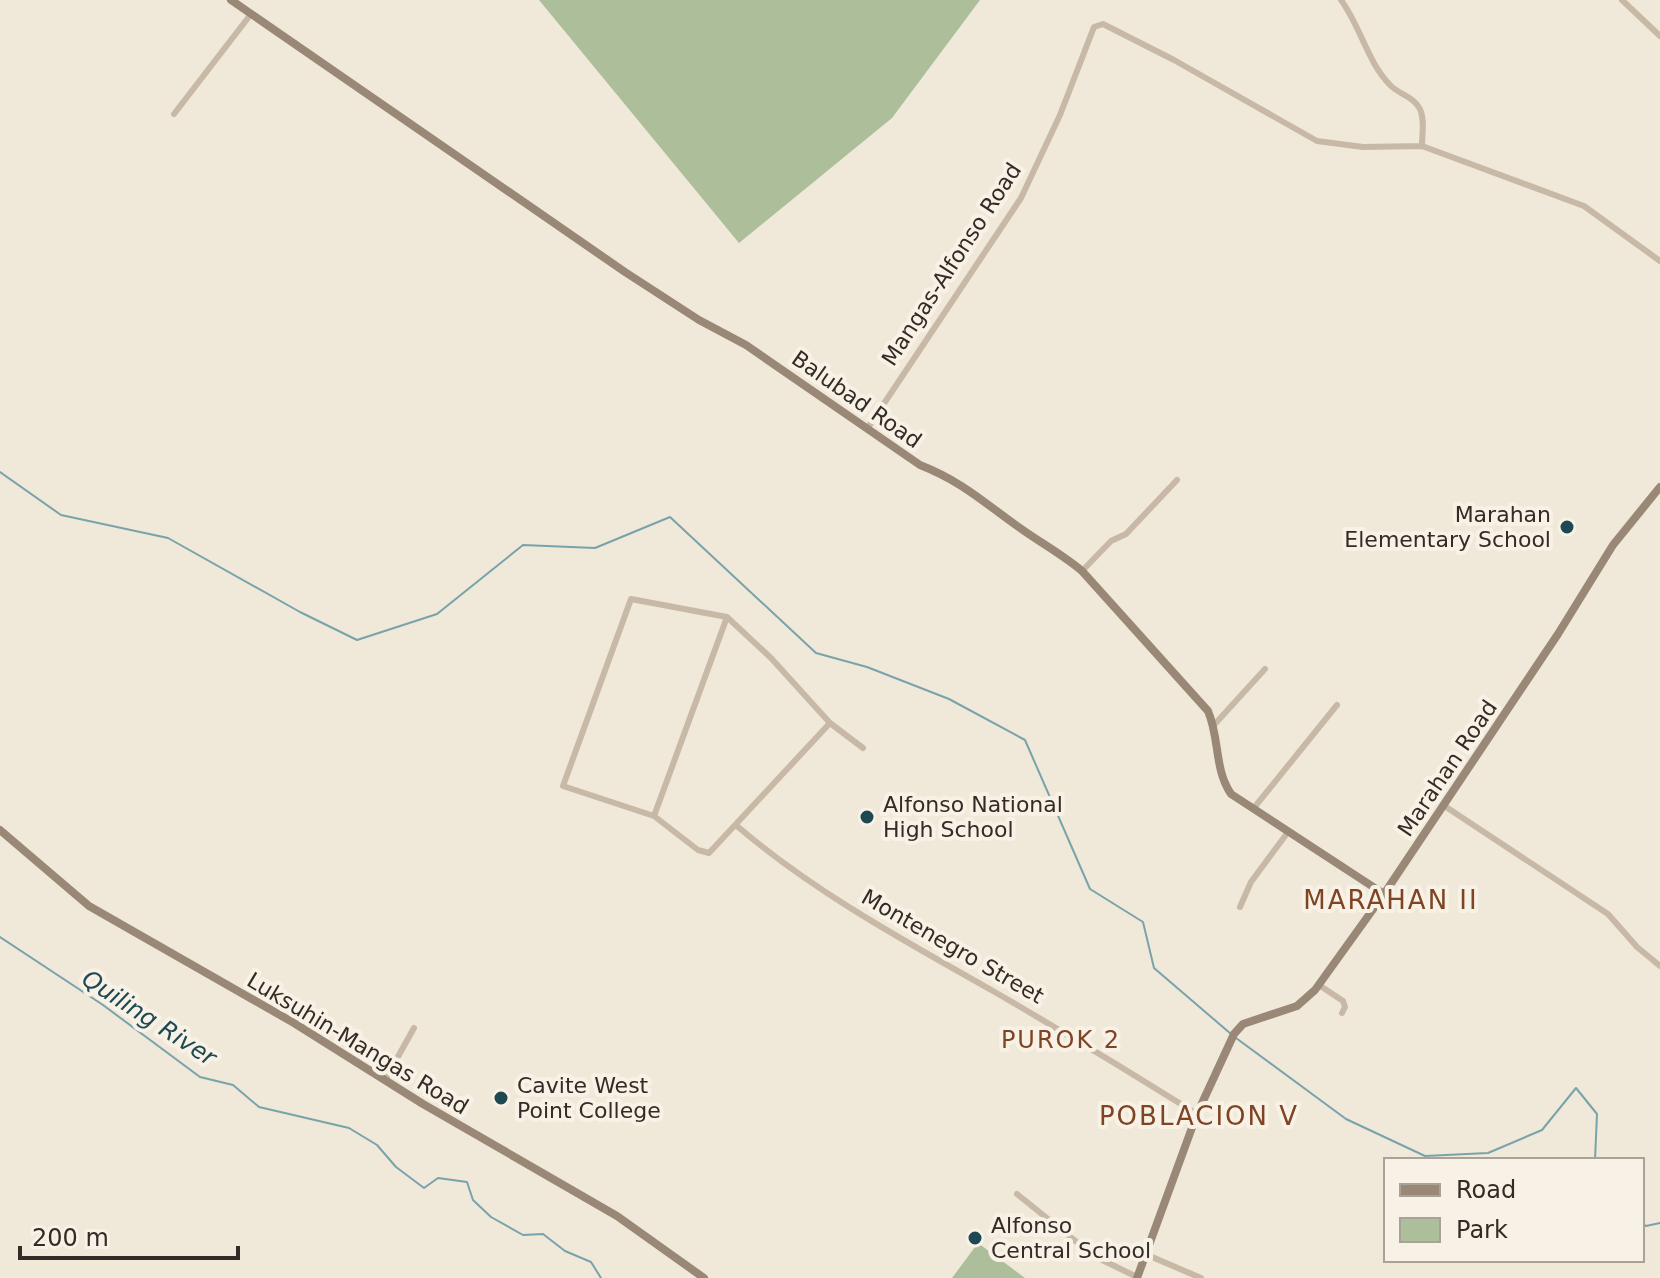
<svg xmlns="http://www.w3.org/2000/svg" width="1660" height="1278" font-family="'DejaVu Sans',sans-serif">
<rect width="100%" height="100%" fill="#f0e8d9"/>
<path fill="#adbe9a" d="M539,0H980L892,118L739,243Z
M978,1243L1025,1278H952Z"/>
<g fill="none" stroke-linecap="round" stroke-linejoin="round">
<path stroke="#79a3ab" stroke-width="2" d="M0,472L61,515L168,538L300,612L357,640L437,614L523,545L595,548L670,517L816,653L867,667L949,699L1025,740L1090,889L1143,922L1154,968L1231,1034
M0,937L103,1005L200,1077L233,1085L259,1107L349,1128L377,1145L396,1167L424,1188L438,1178L467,1182L473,1200L491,1217L523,1235L543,1234L565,1251L591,1262L601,1278
M1236,1038L1346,1119L1425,1156L1488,1153L1542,1130L1576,1088L1597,1114L1595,1160
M1642,1223L1646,1226L1660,1223"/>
<path stroke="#c7b9a6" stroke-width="6" d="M1341,0C1361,27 1367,62 1391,86C1399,94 1414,97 1420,109C1425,120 1422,134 1422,146
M1622,0L1660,36
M174,114L251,14
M867,429L1021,198L1060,115L1094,27L1103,24L1174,60L1317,141L1363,147L1422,146L1584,206L1660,261
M1082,571L1111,541L1126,534L1177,480
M830,723L709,853L698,850L654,816L563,786L631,599L727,617L771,658L830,723L863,748
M1214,725L1265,669
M1443,805L1608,914L1637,947L1660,966
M1253,809L1337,705
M654,816L727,617
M737,826C814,892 905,941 993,991C1062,1031 1130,1072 1197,1114
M1240,907L1251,882L1288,832
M1319,985L1343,1001L1345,1007L1342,1013
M385,1080L414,1028
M1017,1194L1094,1256L1137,1277
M1145,1254L1201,1278"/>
<path stroke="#9a8877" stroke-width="8" d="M231,0L625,272L699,320L746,345L920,465C963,482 983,502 1020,528C1041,543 1063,555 1082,571L1208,711C1220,739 1214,769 1231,794L1384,894
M0,830L89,906L294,1023L423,1104L617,1216L704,1278
M1137,1278L1197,1114L1234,1034L1243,1024L1297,1006L1315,990L1384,894L1558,634L1613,545L1660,487"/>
</g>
<g fill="#1e4852" stroke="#f8f1e5" stroke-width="3">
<circle cx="1567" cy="527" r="8"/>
<circle cx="867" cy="817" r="8"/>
<circle cx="501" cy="1098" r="8"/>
<circle cx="975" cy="1238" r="8"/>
</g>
<g text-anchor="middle" stroke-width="8" stroke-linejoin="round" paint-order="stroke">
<g font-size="22" fill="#332c26" stroke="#f8f1e5">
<text transform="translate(951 264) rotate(-57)" y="8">Mangas-Alfonso Road</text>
<text transform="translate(857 399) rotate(35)" y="8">Balubad Road</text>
<text transform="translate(1447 768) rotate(-56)" y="8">Marahan Road</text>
<text transform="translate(953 946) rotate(30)" y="8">Montenegro Street</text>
<text transform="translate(358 1043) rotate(31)" y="8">Luksuhin-Mangas Road</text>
</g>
<g font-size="22" fill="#332c26" stroke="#f8f1e5" text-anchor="start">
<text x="1551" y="522" text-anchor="end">Marahan<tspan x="1551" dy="25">Elementary School</tspan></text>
<text x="883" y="812">Alfonso National<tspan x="883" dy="25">High School</tspan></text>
<text x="517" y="1093">Cavite West<tspan x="517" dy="25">Point College</tspan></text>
<text x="991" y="1233">Alfonso<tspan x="991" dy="25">Central School</tspan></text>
</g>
<g font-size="24" font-style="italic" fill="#1e4852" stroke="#f8f1e5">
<text transform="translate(149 1018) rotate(33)" y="8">Quiling River</text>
</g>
<g font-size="24" letter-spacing="2" fill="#7e4423" stroke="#f8f1e5">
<text x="1061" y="1048">PUROK 2</text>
</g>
<g font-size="26" letter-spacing="2" fill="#7e4423" stroke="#f8f1e5">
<text x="1391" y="909">MARAHAN II</text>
<text x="1199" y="1125">POBLACION V</text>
</g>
</g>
<rect x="1384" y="1158" width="260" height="104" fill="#f8f1e5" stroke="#a9a299" stroke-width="2"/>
<rect x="1400" y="1184" width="40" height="12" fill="#9a8877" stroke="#a9a299" stroke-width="2"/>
<text x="1456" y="1198" font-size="24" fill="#332c26">Road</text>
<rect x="1400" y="1218" width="40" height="24" fill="#adbe9a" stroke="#a9a299" stroke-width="2"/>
<text x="1456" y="1238" font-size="24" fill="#332c26">Park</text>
<path d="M20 1246v12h218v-12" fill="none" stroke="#332c26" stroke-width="4"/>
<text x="32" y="1246" font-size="24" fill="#332c26" stroke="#f8f1e5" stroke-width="6" paint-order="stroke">200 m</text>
</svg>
